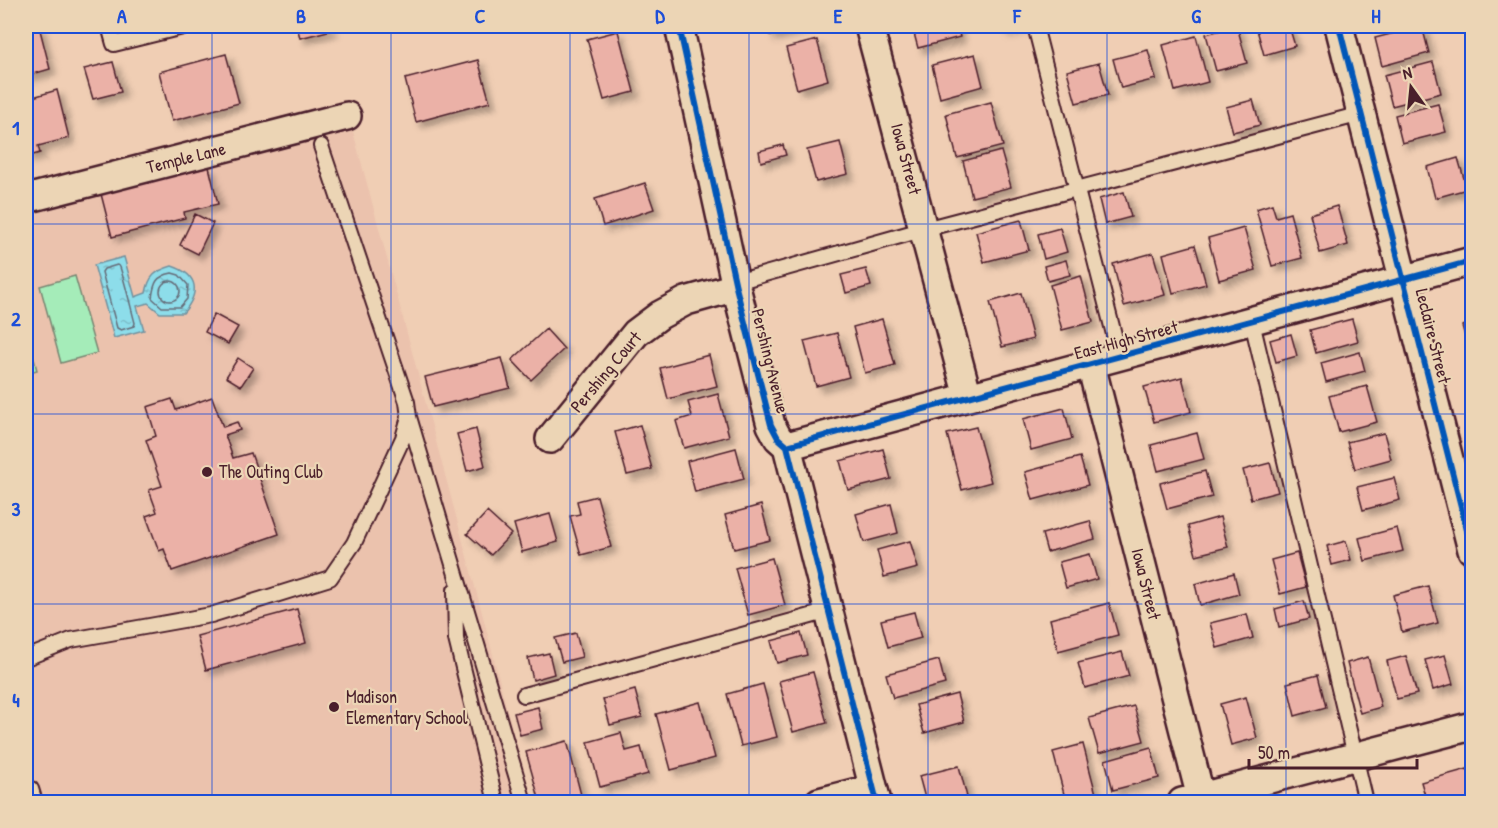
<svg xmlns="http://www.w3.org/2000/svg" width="1498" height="828" font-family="'Patrick Hand',sans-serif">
<defs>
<pattern id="water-ripples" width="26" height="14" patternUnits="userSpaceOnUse" patternTransform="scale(1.5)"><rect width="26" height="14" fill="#8dddea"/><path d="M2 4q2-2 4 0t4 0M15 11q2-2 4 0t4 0" fill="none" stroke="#7bbdc9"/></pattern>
<filter id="shadow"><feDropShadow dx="5.5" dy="5.5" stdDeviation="3" flood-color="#0004"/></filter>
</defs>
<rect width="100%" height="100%" fill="#f0ceb4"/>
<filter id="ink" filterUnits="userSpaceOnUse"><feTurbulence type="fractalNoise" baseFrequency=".0167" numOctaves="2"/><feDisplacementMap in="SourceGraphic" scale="12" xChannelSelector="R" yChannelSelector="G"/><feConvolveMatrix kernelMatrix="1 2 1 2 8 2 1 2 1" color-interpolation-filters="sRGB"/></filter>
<g filter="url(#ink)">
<path fill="#ebc2ad" d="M351,124L486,628L531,802H26V210Z"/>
<path fill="#a5ecb9" stroke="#788672" stroke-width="1.5" d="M75,276L97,353L61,363L40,286Z
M26,329L37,370L26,373Z"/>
<path fill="url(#water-ripples)" stroke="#72919e" stroke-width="1.5" d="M124,257L135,297L146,293C149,276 155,271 172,266C199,275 200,293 183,313H160L148,303L137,306L144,330L114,338L94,265Z"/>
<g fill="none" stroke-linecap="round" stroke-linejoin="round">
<path stroke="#656b77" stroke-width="1.5" d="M117,265L120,267C126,286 130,304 135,323L134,326L121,330L117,328L102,272L104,269Z
M172,273L179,275L188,285L187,299L180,307H162L152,298C154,283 156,276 172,273Z
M160 291a10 10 0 1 1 20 0a10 10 0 1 1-20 0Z"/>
</g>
<path fill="#ebb1a7" stroke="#4a1f2b" stroke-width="1.5" filter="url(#shadow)" d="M26,26H39L50,69L26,76Z
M297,26H330L332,30L300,38Z
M767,26H807L770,35Z
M912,26H957L960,37L918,48Z
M1002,26H1023L1004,31Z
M1237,26L1247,63L1216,71L1206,34Z
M1256,26H1289L1295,46L1264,55Z
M1422,26L1429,53L1382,66L1375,38Z
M618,31L634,92L604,100L587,39Z
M1196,36L1208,82L1175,91L1163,45Z
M817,40L828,80L797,89L786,48Z
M1148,50L1156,79L1121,88L1113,59Z
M226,54L239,103L172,121L159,72Z
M975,54L983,86L940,98L932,65Z
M478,60L490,102L416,122L405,79Z
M113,62L121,92L93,99L84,69Z
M1433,62L1441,93L1392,106L1384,75Z
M1099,63L1108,95L1076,103L1067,71Z
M57,90L69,138L38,146L40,153L26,157V99Z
M1253,100L1260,125L1233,132L1226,107Z
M991,102L1003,146L957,158L946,114Z
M1438,104L1446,132L1402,143L1395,115Z
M840,142L848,174L816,182L807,150Z
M783,145L786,155L761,162L759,151Z
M1001,151L1011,187L972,197L963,161Z
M1458,158L1467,189L1435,198L1427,167Z
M209,167L218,204L184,212L185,218L112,237L101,194Z
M645,183L654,209L603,226L595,199Z
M1124,192L1131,217L1105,224L1099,199Z
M1272,204L1276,217L1290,213L1302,258L1272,266L1256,209Z
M1337,206L1348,245L1320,253L1310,214Z
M195,214L213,223L198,254L180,245Z
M1021,220L1029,250L984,262L976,232Z
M1060,228L1067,252L1044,259L1038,234Z
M1244,228L1256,270L1219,280L1208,238Z
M1195,245L1206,284L1173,293L1163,254Z
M1153,253L1165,295L1124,306L1113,264Z
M1066,260L1070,275L1048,281L1044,266Z
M866,269L871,286L846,293L841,275Z
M1081,276L1093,322L1062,330L1050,285Z
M1021,293L1033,339L1002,347L990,302Z
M214,314L238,327L228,344L205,332Z
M882,319L895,365L865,373L853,327Z
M1352,319L1358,341L1316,353L1310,330Z
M1472,323V353L1470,354L1462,326Z
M546,329L564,349L531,380L512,360Z
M837,333L849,377L816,386L804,341Z
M1291,334L1297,356L1276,362L1270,340Z
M1360,352L1365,371L1326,382L1321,363Z
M709,355L717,386L668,399L660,368Z
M238,358L253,368L241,386L226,377Z
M502,358L510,388L433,407L425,377Z
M1472,362V382L1467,364Z
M1182,377L1191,412L1154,422L1144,387Z
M1367,386L1377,422L1339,432L1329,396Z
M718,394L729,436L684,448L676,421L692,416L688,402Z
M212,397L223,427L237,422L240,430L225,435L233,458L251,453L279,534L172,571L164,549L159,551L146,516L157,512L149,490L162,486L146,440L156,436L147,407L172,399L176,410Z
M1064,408L1072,439L1031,450L1023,419Z
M640,425L652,469L627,475L615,432Z
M976,427L991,482L962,490L947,434Z
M476,429L485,466L467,471L457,434Z
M1197,433L1204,459L1158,471L1151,445Z
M1384,433L1391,459L1355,469L1347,442Z
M736,448L744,479L695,492L687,461Z
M883,449L891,479L848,490L840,461Z
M1080,457L1088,485L1033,500L1025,472Z
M1270,463L1278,492L1251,499L1243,470Z
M1205,471L1212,497L1167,509L1160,483Z
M1394,478L1400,500L1363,510L1357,487Z
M597,496L611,547L581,555L570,516L580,514L577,501Z
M891,504L898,533L864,542L856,514Z
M761,505L770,540L734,549L725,515Z
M487,512L511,534L491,555L467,534Z
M550,514L558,542L522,552L514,524Z
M1220,517L1228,547L1196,555L1188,526Z
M1090,521L1095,539L1047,552L1042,534Z
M1397,528L1403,551L1365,561L1359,538Z
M910,541L918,568L884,577L877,550Z
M1346,541L1351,560L1332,565L1327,546Z
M1297,553L1306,587L1280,594L1271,560Z
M1090,554L1097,579L1066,588L1059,562Z
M772,558L785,605L748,615L735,568Z
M1234,573L1239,594L1200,605L1195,584Z
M1428,586L1438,623L1402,632L1393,595Z
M1304,601L1309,619L1279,627L1275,609Z
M1109,603L1118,635L1058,651L1050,619Z
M297,609L306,643L206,670L197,636Z
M914,612L921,638L888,647L881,620Z
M1247,614L1253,638L1217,648L1210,623Z
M576,633L582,657L562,662L555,638Z
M801,633L807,655L777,663L771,641Z
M1122,652L1129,676L1085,688L1078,663Z
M549,653L554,674L533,680L528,658Z
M1445,655L1453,684L1433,690L1425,660Z
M1406,656L1417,694L1397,699L1387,661Z
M1368,657L1381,707L1360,713L1347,663Z
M939,660L945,684L893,698L886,674Z
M813,672L827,723L793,732L779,681Z
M1318,675L1326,707L1295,716L1287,683Z
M763,684L777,737L741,746L727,694Z
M635,690L642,717L610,725L603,699Z
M957,694L964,722L924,733L916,705Z
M1246,697L1257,738L1231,745L1220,704Z
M700,702L715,758L671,770L656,714Z
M1134,706L1144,741L1099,753L1089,718Z
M538,707L543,729L520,735L514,713Z
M621,733L626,751L641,747L648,774L600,787L588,742Z
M567,741L581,795L553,802H540L526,752Z
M1083,744L1096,794L1066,802L1053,752Z
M1151,747L1159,778L1113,790L1105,760Z
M959,766L967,797L948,802H926L919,776Z
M1471,768L1472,802H1427L1421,782Z"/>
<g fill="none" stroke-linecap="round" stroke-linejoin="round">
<defs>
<path id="lane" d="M109,26L114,44L187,26
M1035,26L1120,358
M321,146L407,402L409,417L524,802
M736,287L747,279L925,229L1361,114
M1252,322L1366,802
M455,590L456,639L496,802
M26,658L71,640L211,615L330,578L354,543L403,438L409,417
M524,695L829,611
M26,790L31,789L35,802"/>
<path id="street" d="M679,26L736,287L771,425L778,438L787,446L877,802
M869,26L968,397
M1339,26L1472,550
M26,199L347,116
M1091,365L1202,802
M550,439L636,333L660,315L686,301L736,287
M787,446L1472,261
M819,802L873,788
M1182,802L1472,726"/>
</defs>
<use href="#lane" stroke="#4a1f2b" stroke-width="18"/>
<use href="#street" stroke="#4a1f2b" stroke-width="32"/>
<use href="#lane" stroke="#ecd5b5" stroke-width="14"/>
<use href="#street" stroke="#ecd5b5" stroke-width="27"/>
<defs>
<path id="cycleway" d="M679,26L736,287L771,425L778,438L787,446L877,802
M1339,26L1472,550
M787,446L1472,261"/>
</defs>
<use href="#cycleway" stroke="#ecd5b5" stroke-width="10"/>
<use href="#cycleway" stroke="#0057b8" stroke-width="6"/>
</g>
</g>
<path fill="none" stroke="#1d4ed8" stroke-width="1.5" stroke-opacity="0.55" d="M212,26V802M391,26V802M570,26V802M749,26V802M928,26V802M1107,26V802M1286,26V802M26,224H1472M26,414H1472M26,604H1472"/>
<g fill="#4a1f2b" stroke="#ecd5b5" stroke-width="2">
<circle cx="207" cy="472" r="6"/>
<circle cx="334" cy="707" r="6"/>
</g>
<g text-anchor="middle" stroke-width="4.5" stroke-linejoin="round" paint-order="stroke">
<g font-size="18" fill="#4a1f2b" stroke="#ecd5b5">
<text transform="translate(186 158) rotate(-14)" y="6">Temple Lane</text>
<text transform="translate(906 159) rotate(75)" y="6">Iowa Street</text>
<text transform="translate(1433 336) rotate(76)" y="6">Leclaire Street</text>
<text transform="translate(1126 340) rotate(-15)" y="6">East High Street</text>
<text transform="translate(770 361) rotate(76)" y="6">Pershing Avenue</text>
<text transform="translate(606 372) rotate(-50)" y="6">Pershing Court</text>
<text transform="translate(1146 584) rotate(76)" y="6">Iowa Street</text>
</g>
<g font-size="18" fill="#4a1f2b" stroke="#ecd5b5" text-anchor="start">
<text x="219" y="478">The Outing Club</text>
<text x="346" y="703">Madison<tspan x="346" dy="21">Elementary School</tspan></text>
</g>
</g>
<rect width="1498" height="828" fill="none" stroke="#ecd5b5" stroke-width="66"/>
<g transform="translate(1411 87) rotate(345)" stroke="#ecd5b5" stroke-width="4.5" paint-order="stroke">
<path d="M0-4.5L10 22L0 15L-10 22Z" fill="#4a1f2b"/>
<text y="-9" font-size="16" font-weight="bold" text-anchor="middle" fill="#4a1f2b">N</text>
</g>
<path d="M1249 759v9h168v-9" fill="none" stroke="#4a1f2b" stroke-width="3"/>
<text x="1258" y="759" font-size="18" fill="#4a1f2b" stroke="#ecd5b5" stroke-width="4.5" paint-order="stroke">50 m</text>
<rect x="33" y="33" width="1432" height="762" fill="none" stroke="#1d4ed8" stroke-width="2"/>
<g font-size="20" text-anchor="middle" font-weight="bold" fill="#1d4ed8">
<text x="122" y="23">A</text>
<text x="301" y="23">B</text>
<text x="480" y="23">C</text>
<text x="660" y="23">D</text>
<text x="838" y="23">E</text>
<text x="1017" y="23">F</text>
<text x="1196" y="23">G</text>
<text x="1376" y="23">H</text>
<text x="16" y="135">1</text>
<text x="16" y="326">2</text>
<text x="16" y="516">3</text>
<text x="16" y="707">4</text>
</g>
</svg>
